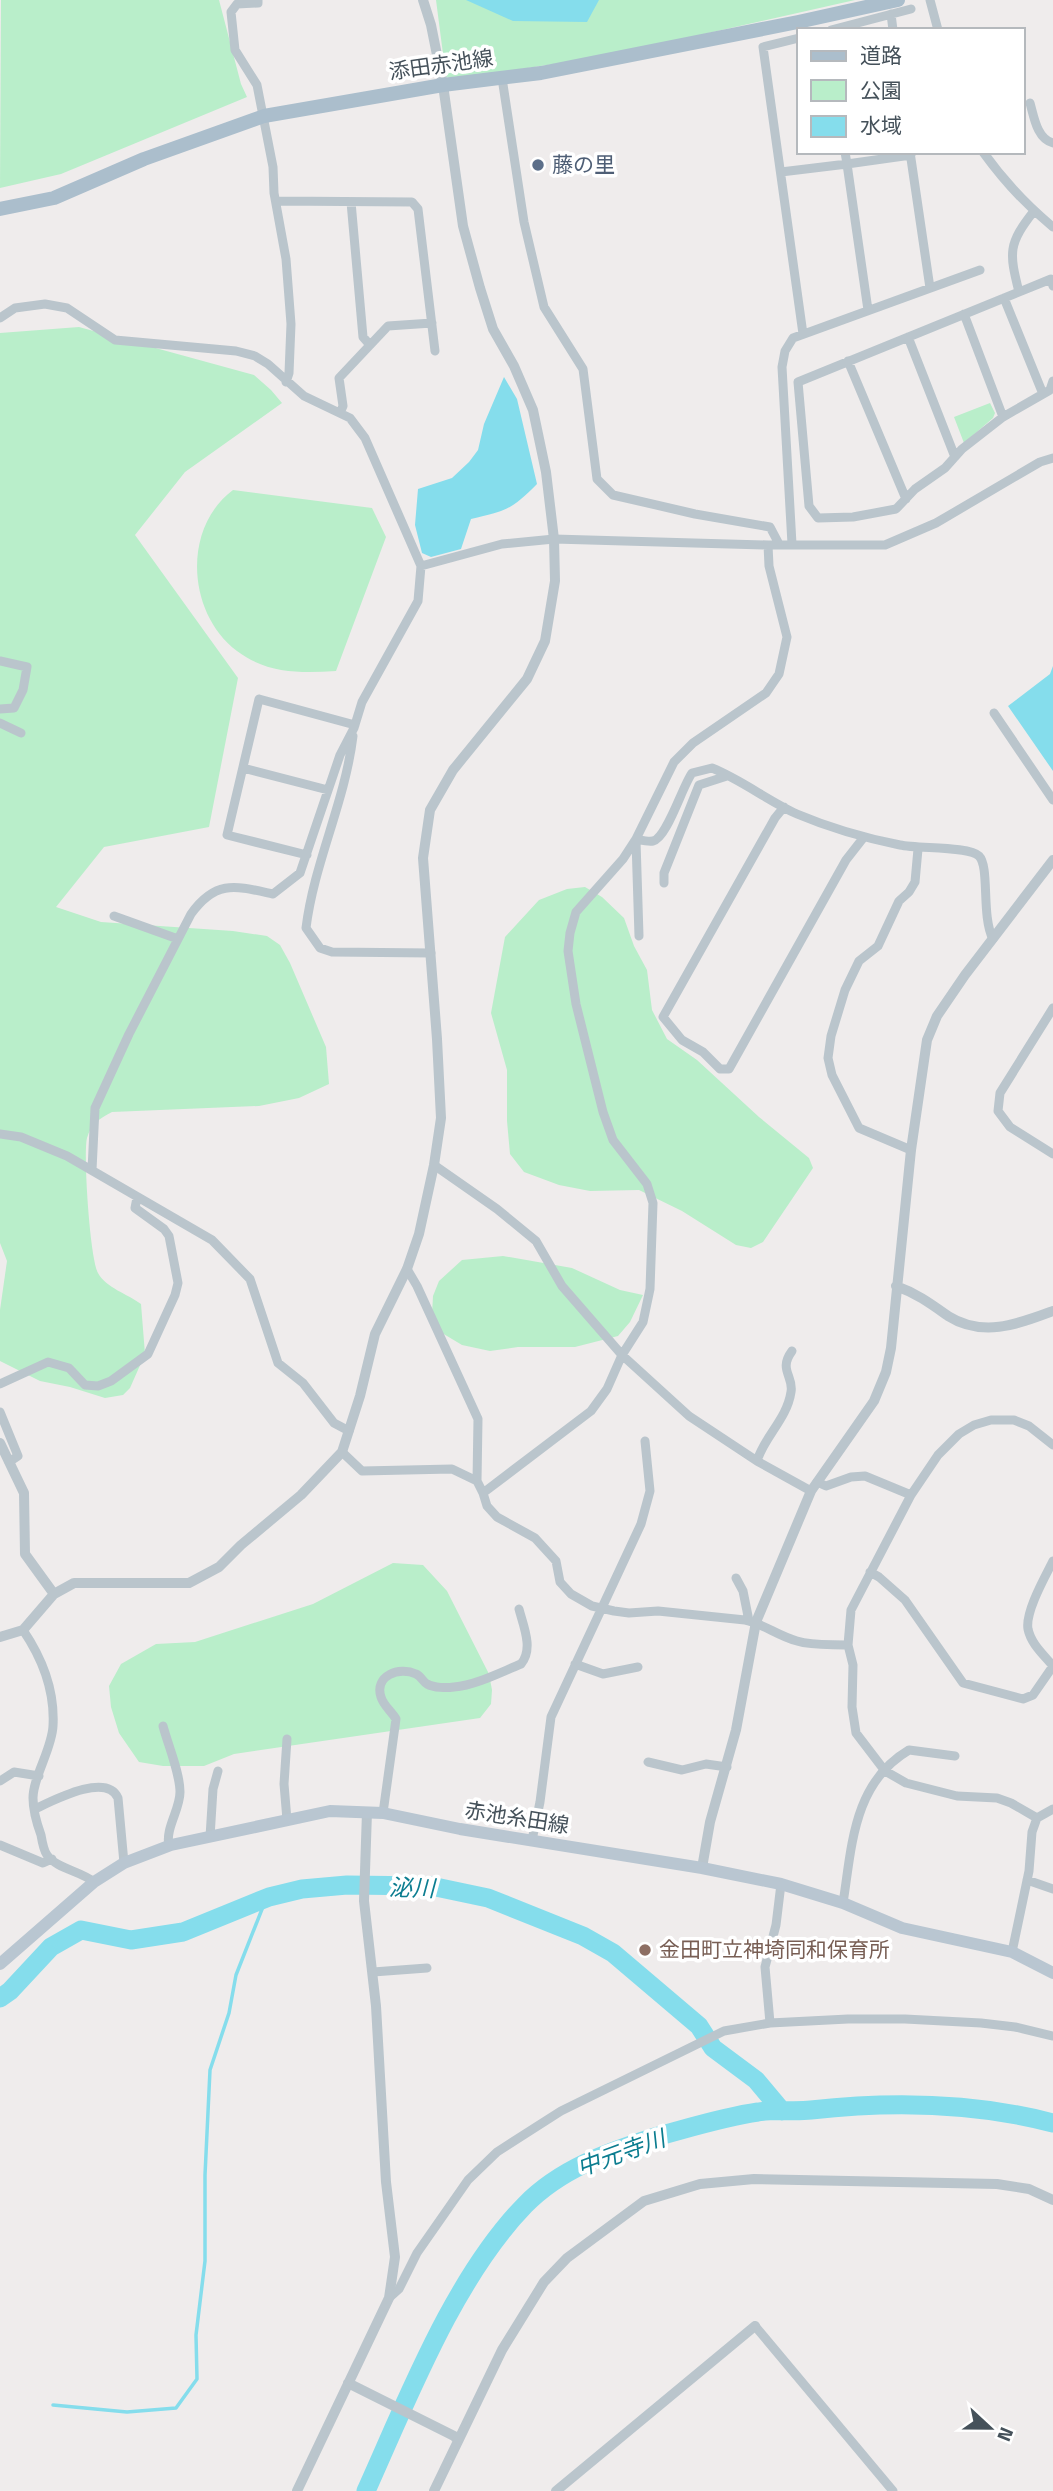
<svg xmlns="http://www.w3.org/2000/svg" width="1053" height="2491" font-family="'Titillium Web','Noto Sans JP',sans-serif">
<rect width="100%" height="100%" fill="#efecec"/>
<path fill="#b9eeca" d="M1,0H219L241,84L247,97L61,174L0,188Z
M436,0H855L606,56L455,79L446,77Z
M79,327L254,375L271,390L282,403L185,472L135,535L238,678L209,827L104,847L56,907L101,922L233,931L267,936L280,945L290,963L326,1047L329,1084L299,1098L259,1106L112,1112C99,1119 91,1124 87,1138C83,1154 90,1259 98,1273C106,1288 128,1294 141,1304L145,1354L130,1388L123,1395L105,1398L70,1387L40,1381L0,1361V1310L7,1261L0,1243V333Z
M990,403L995,413L993,418L964,443L954,417Z
M233,490L372,508L386,537L336,671C301,673 267,674 237,651C187,613 182,528 233,490Z
M585,887L602,897L624,918L634,946L647,970L652,1010L667,1039L697,1060L759,1117L809,1158L813,1168L763,1242L751,1248L736,1245L682,1211L639,1190L590,1191L559,1185L524,1172L510,1154L507,1121V1070L491,1013L505,937L539,900L567,889Z
M503,1256L572,1268L620,1290L643,1295L630,1322L618,1336L575,1347H518L490,1351L462,1345L442,1333L432,1314L433,1296L439,1281L462,1260Z
M393,1563L423,1565L447,1591L489,1674L492,1690L491,1704L480,1718L234,1754L204,1766H163L139,1762L119,1733L111,1707L109,1686L121,1664L156,1644L195,1642L313,1604Z"/>
<path fill="#85ddec" d="M466,0H599L587,22L513,21Z
M504,377L517,399L537,484C510,511 507,510 471,519L461,549L431,557L422,553L415,525L418,489L452,478L469,462L478,450L484,424Z
M1053,666V771L1008,706L1050,674Z"/>
<g fill="none" stroke-linecap="round" stroke-linejoin="round">
<path stroke="#85ddec" stroke-width="3.5" d="M53,2405L127,2412L176,2408L197,2379L196,2335L205,2261V2175L210,2070L229,2013L236,1975L266,1899"/>
<path stroke="#85ddec" stroke-width="19" d="M0,1998L10,1991L51,1947L81,1930L131,1940L183,1932L269,1897L302,1889L347,1885L431,1886L488,1898L583,1936L613,1953L699,2026L713,2048L756,2080L782,2111
M366,2491C408,2398 454,2278 525,2205C560,2169 608,2152 655,2137C689,2128 723,2117 758,2112C776,2109 794,2112 811,2110C892,2101 973,2102 1053,2123"/>
<path stroke="#bac5cc" stroke-width="9" d="M258,0V3L237,4L231,12L235,50L257,85L273,167L274,193L286,259L291,324L289,373L286,382
M930,0L938,30
M891,14L893,30
M831,30L911,9
M799,38L763,47L803,334
M502,78L524,222L544,307L583,369L597,479L613,495L695,514L770,527L779,544
M1030,103C1034,117 1037,139 1053,143
M845,152L847,164L911,155
M910,152L930,288
M983,152C1004,181 1026,205 1053,227
M781,172L847,164L868,310
M276,201L412,202L418,209L435,351
M351,202L363,337L370,345
M1053,286L1051,279L798,382L809,506L818,518L853,517L896,509L915,489L945,468L962,449L1003,417L1050,390L1053,381
M1019,292C1009,252 1008,244 1034,211
M1004,298L1043,394
M964,314L1003,417
M0,318L15,308L45,304L67,308L115,340L236,351L255,356L268,364L304,396L350,418L365,438L421,566L418,601L362,702L354,728L340,755L300,873L273,894C236,886 216,879 191,914L129,1034L95,1108L92,1170
M908,337L955,457
M848,361L906,499
M340,413L343,406L339,378L388,326L432,323
M792,544L782,367L785,351L793,338L980,270
M421,566L502,544L554,539L768,545H885L936,523L1040,462L1053,458
M0,661L27,667L23,690L14,708L0,709
M994,713L1053,800
M0,723L21,733
M353,736C345,802 314,863 306,928L320,948L332,952L431,953
M243,768L328,790
M784,807L775,818L663,1017L682,1040L703,1052L720,1069H729L846,860L864,837
M636,839C641,840 648,842 653,841C667,838 682,787 692,773L712,768C742,780 768,801 797,814C830,828 865,838 900,845C918,849 969,846 979,856C990,867 981,916 993,939
M636,841L639,936
M307,855L227,835L259,699L355,725
M664,883V873L699,785L727,776
M114,916L178,939
M1053,1008L1000,1093L998,1111L1010,1127L1053,1154
M0,1134L21,1137L67,1156L212,1240L250,1279L278,1363L303,1383L334,1423L349,1431
M911,1150L859,1128L832,1075L828,1058L831,1036L845,990L859,961L878,946L899,901L909,892L915,882L918,849
M434,1165L497,1209L536,1241L562,1286L622,1355L689,1416L757,1461L811,1491
M407,1269L417,1286L478,1419L477,1481L483,1493L487,1506L497,1517L535,1538L556,1561L560,1582L571,1594L592,1606L614,1611L629,1613L658,1611L745,1620C762,1623 778,1636 797,1641C813,1646 832,1644 848,1645
M0,1384L48,1362L69,1368L85,1385L98,1386L111,1381L148,1354L175,1295L178,1283L169,1236L164,1229L135,1208L137,1198
M0,1412L18,1456L9,1462
M342,1452L362,1471L452,1469L477,1481
M757,1461C764,1437 787,1419 791,1392C794,1376 778,1370 792,1351
M817,1482L826,1486L851,1477L865,1476L911,1495
M483,1493L591,1411L607,1389L622,1355L643,1322L650,1289L653,1203L647,1184L613,1140L603,1112L576,1004L568,951L570,933L576,912L623,859L636,839L674,762L693,743L766,693L779,674L787,637L769,566L768,545
M1053,1561C1045,1577 1025,1612 1028,1629C1031,1644 1044,1655 1053,1666
M870,1572L879,1577L905,1600L963,1683L1023,1699L1033,1695L1053,1666
M736,1578L743,1591L749,1621
M23,1630C42,1658 55,1691 53,1726C52,1749 33,1777 33,1798C33,1810 37,1824 41,1835C42,1841 44,1851 47,1855C57,1869 81,1871 94,1882
M575,1664L603,1674L638,1667
M163,1726C168,1745 180,1773 180,1792C180,1810 165,1828 169,1846
M648,1762L682,1770L706,1764L727,1767
M0,1781L14,1772L39,1776
M35,1809C54,1800 107,1772 118,1798L124,1863
M383,1813L396,1719C392,1712 383,1705 381,1697C374,1676 399,1666 416,1674C421,1676 423,1682 427,1684C434,1688 447,1688 454,1687C476,1685 501,1672 521,1664C534,1649 523,1625 519,1609
M1037,1818L1011,1803L997,1798L957,1796L906,1783L885,1771L856,1733L852,1707L853,1665L848,1645L851,1610L911,1495L938,1455L959,1434L974,1425L991,1420H1014L1029,1426L1053,1445
M287,1820L284,1784L287,1739
M210,1837L213,1789L218,1771
M532,1840L540,1802L551,1717L641,1524L650,1491L645,1441
M0,1845L43,1863L52,1859
M1027,1880L1053,1889
M843,1903C852,1846 853,1783 909,1750L955,1756
M1012,1952L1029,1871L1032,1832L1037,1818L1053,1809
M373,1972L427,1968
M770,2023L765,1967L776,1925L781,1884
M389,2298L399,2289L417,2253L468,2180L497,2152L561,2111L724,2031L770,2023L848,2019H905L981,2023L1015,2027L1053,2036
M755,2326L893,2491"/>
<path stroke="#bac5cc" stroke-width="10" d="M896,1286C916,1293 931,1304 948,1316C983,1338 1018,1324 1053,1311
M0,1443L24,1493L25,1554L54,1594
M0,1637L23,1630L54,1594L74,1583H189L219,1567L241,1545L301,1495L342,1452L360,1396L375,1334L407,1269L419,1234L434,1165L441,1118L437,1039L423,858L430,810L453,770L527,679L545,641L555,581L554,539L546,472L533,410L514,366L493,329L480,288L463,226L443,85L431,25L423,0
M702,1868L710,1822L736,1730L756,1622L811,1491L874,1401L886,1372L891,1348L911,1150L927,1040L937,1016L965,975L1053,860
M348,2383L454,2436L458,2441
M297,2491L389,2298L395,2257L386,2182L376,2006L364,1901L367,1812
M434,2491L502,2350L544,2282L567,2258L644,2201L700,2184L754,2179L997,2184L1029,2189L1053,2200
M556,2491L755,2326"/>
<path stroke="#b9c6d1" stroke-width="12" d="M0,1964L94,1882L124,1863L171,1845L330,1811L383,1813L460,1829L702,1868L781,1884L843,1903L902,1928L1012,1952L1053,1973"/>
<path stroke="#abbecc" stroke-width="14" d="M0,209L54,198L144,159L264,116L443,85L541,73L798,22L898,0"/>
</g>
<circle fill="#5c6f8a" stroke="#fff" stroke-width="2.5" cx="538" cy="165" r="7"/>
<circle fill="#8d6e63" stroke="#fff" stroke-width="2.5" cx="645" cy="1950" r="7"/>
<g text-anchor="middle" stroke-width="7" stroke-linejoin="round" paint-order="stroke">
<g font-size="21" fill="#45515a" stroke="#fff">
<text transform="translate(441 65) rotate(-8)" y="7">添田赤池線</text>
<text transform="translate(517 1818) rotate(9)" y="7">赤池糸田線</text>
</g>
<g font-size="21" fill="#4e5e75" stroke="#fff" text-anchor="start">
<text x="552" y="172">藤の里</text>
</g>
<g font-size="21" fill="#785e54" stroke="#fff" text-anchor="start">
<text x="659" y="1957">金田町立神埼同和保育所</text>
</g>
<g font-size="23" font-style="italic" fill="#0c7d90" stroke="#fff">
<text transform="translate(412 1888) rotate(1)" y="8">泌川</text>
<text transform="translate(621 2153) rotate(-20)" y="8">中元寺川</text>
</g>
</g>
<rect x="797" y="28" width="228" height="126" fill="#ffffff" stroke="#b5b9bd" stroke-width="2"/>
<rect x="811" y="51" width="35" height="10" fill="#abbecc" stroke="#b5b9bd" stroke-width="2"/>
<text x="860" y="63" font-size="21" fill="#45515a">道路</text>
<rect x="811" y="80" width="35" height="21" fill="#b9eeca" stroke="#b5b9bd" stroke-width="2"/>
<text x="860" y="98" font-size="21" fill="#45515a">公園</text>
<rect x="811" y="116" width="35" height="21" fill="#85ddec" stroke="#b5b9bd" stroke-width="2"/>
<text x="860" y="133" font-size="21" fill="#45515a">水域</text>
<g transform="translate(990 2428) rotate(112)" stroke="#ffffff" stroke-width="5" paint-order="stroke">
<path d="M0-5L12 26L0 18L-12 26Z" fill="#45515a"/>
<text y="-10" font-size="19" font-weight="bold" text-anchor="middle" fill="#45515a">N</text>
</g>
</svg>
